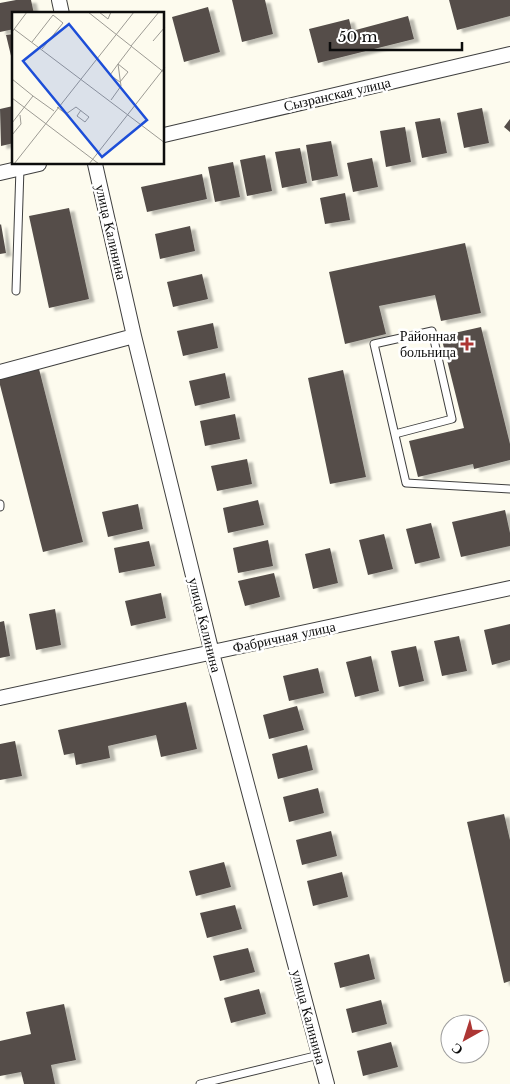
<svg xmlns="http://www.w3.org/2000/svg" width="510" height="1084" font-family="'Libre Baskerville',serif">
<defs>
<filter id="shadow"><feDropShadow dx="5.5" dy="3" stdDeviation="1" flood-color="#0004"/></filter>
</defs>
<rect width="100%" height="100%" fill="#fdfbee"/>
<path fill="#544e4a" filter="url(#shadow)" d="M16,0H31L34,14H14V29L0,32V3Z
M232,0H265L273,34L242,42Z
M449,0H510V16L457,30Z
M208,7L220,52L184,62L172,17Z
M408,16L414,39L318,63L309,29L349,19L352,31Z
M14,34V60H12L6,35Z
M13,106L14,143L1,146L0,109Z
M482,108L489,143L464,148L457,113Z
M440,118L447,153L422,158L415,122Z
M510,119V132L504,127Z
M405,127L411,162L386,167L380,131Z
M331,141L338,176L312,181L306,145Z
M300,148L307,183L282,188L275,152Z
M265,155L272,191L247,196L240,160Z
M372,158L378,187L353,192L347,163Z
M233,162L240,197L215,202L208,167Z
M202,174L207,199L147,212L141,187Z
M345,193L350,220L325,224L320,198Z
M69,208L89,299L49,308L29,216Z
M1,224L6,253L0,254V225Z
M190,226L195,251L160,259L155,234Z
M465,243L481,313L441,321L435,295L379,306L386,334L345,344L329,272Z
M202,274L208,299L173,307L167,282Z
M213,323L218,348L183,356L177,331Z
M481,327L510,444V460L474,469L473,464L418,477L409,441L464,428L441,336Z
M39,369L83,542L43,552L0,385V379Z
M343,370L366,477L330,484L308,378Z
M225,373L230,398L195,406L189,381Z
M235,414L240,439L205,446L200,421Z
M247,459L252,484L217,491L211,466Z
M258,500L264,525L228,533L223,508Z
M138,504L143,529L108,537L102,512Z
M505,510L510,533V546L461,557L452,522Z
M431,523L440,558L415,564L406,529Z
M384,534L393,569L368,575L359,540Z
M268,540L273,566L238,573L233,548Z
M149,541L155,566L119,573L114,548Z
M330,548L338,583L313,589L305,554Z
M274,573L280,597L245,606L238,581Z
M161,593L166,618L131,626L125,601Z
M55,609L61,645L36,650L29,614Z
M4,621L10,656L0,658V622Z
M510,624V660L492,665L484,630Z
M459,636L467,671L442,676L434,641Z
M416,646L424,681L399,687L391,651Z
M371,656L379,691L355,697L346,662Z
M318,668L324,693L289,701L283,676Z
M186,702L197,749L161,757L156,735L108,746L110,758L76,765L74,753L64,755L58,730Z
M297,706L304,730L269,739L263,715Z
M15,741L22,776L0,780V744Z
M307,745L313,770L278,779L272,754Z
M318,788L324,813L289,822L283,797Z
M504,814L510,840V981L504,983L467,822Z
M331,831L337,856L302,865L296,840Z
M224,862L231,887L196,896L189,871Z
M342,872L348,897L313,906L307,881Z
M235,905L242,929L207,938L200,913Z
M248,948L255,972L220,981L213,956Z
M369,954L375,979L340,988L334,963Z
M259,989L266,1014L231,1023L224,998Z
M381,1000L387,1024L352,1033L346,1009Z
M64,1004L76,1060L51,1065L55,1084H24L21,1072L0,1076V1041L31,1034L26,1012Z
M391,1042L398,1067L363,1076L357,1051Z"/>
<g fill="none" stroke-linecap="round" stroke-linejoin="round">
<defs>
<path id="service" d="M16,291L20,168
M395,434L452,419L432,331L374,344L406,483L510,489
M0,504V507
M200,1084L319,1055"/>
<path id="minor" d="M59,0L62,14
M164,135L510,54
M95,164L134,336L212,653L327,1084
M0,173L39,164
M0,372L134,336
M0,698L510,588"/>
</defs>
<use href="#service" stroke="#3f3f3f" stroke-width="9"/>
<use href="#minor" stroke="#3f3f3f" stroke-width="16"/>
<use href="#service" stroke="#fff" stroke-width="7"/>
<use href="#minor" stroke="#fff" stroke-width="14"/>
</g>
<path fill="#ad3634" stroke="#fff" stroke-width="2" d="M464.5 336.5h5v5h5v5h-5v5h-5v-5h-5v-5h5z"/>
<g text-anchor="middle" stroke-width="5" stroke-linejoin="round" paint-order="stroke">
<g font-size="14" fill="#0c0c0c" stroke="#fff">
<text transform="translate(337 94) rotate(-13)" y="5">Сызранская улица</text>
<text transform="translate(111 232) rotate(77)" y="5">улица Калинина</text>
<text transform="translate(205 625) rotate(76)" y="5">улица Калинина</text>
<text transform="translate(284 637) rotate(-12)" y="5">Фабричная улица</text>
<text transform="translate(309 1017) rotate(75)" y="5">улица Калинина</text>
</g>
<g font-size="14" fill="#0c0c0c" stroke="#fff" text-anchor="end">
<text x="456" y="341">Районная<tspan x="456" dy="16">больница</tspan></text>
</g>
</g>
<g transform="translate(12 12)">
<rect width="152" height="152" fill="#fdfbee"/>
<path fill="none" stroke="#9d9b94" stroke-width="1" d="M76,0L153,61M87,0L96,7L99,0M2,17L153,131M0,20L15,0M141,29L153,15M20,30L41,3L51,11L30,37M119,34L147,0M106,52L116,60L108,70L98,63ZM0,67L21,84L0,111M21,84L42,99M0,86L87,152M99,88L109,74L106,52L119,35M45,95L54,102L64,95L77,105L73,110L65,104L69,98M0,123L9,112L8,103M2,152L122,0M77,152L153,55"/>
<path fill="#1d4ed8" fill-opacity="0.15" stroke="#1d4ed8" stroke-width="2.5" d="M57,12L135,108L90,145L11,49Z"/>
<rect width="152" height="152" fill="none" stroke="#0c0c0c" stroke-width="2.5"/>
</g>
<g transform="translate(465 1039) rotate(219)"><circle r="24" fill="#ffffff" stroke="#9e9e9e"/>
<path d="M0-4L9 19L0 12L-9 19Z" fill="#ad3634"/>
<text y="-8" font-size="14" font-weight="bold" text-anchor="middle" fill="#0c0c0c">С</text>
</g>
<path d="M330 42v8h132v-8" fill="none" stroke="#0c0c0c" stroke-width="2.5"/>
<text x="338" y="42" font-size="15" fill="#0c0c0c" stroke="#ffffff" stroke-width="4" paint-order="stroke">50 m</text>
</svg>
